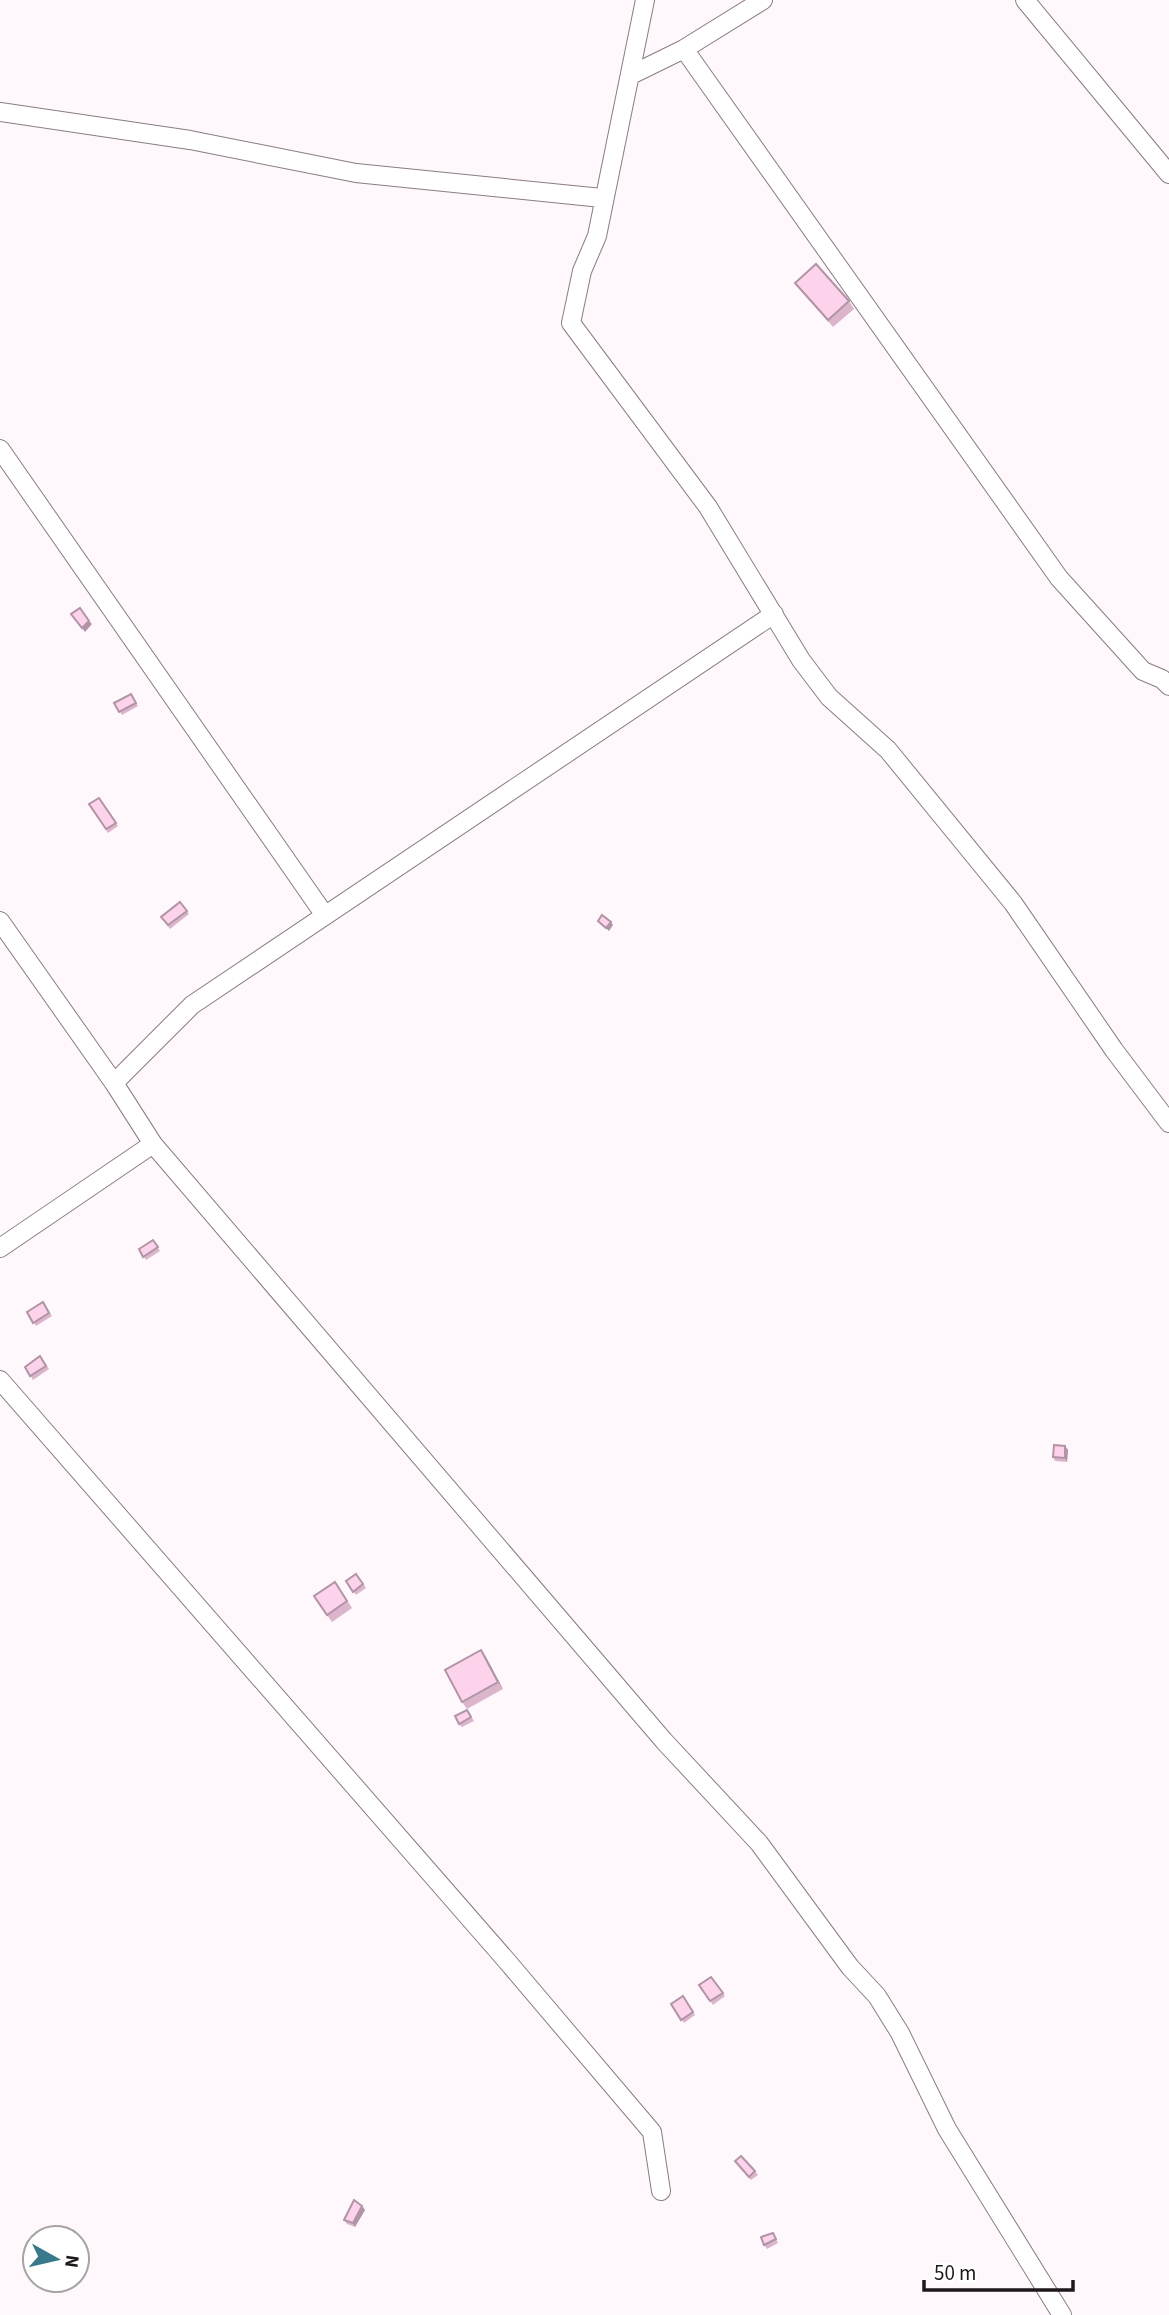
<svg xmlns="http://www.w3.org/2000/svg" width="1169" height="2315" font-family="'Source Sans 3',sans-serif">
<rect width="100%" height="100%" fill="#fef7fb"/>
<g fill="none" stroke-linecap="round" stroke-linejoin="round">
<defs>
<path id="minor" d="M645,0L597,236L582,271L571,323L708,507L801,660L829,697L888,750L1013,903L1114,1050L1169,1123
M1025,0L1169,174
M684,49L1059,578L1143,671L1162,679L1169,686
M631,75L684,49L763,0
M0,112L190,140L356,173L602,198
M0,449L324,914
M0,921L114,1083L153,1144L664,1741L759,1843L850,1967L877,1996L900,2033L947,2129L1062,2315
M114,1083L192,1005L774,614
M0,1248L153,1144
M0,1380L506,1960L652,2132L661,2191"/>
</defs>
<use href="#minor" stroke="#8a7c84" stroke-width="20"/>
<use href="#minor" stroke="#fff" stroke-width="18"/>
</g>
<path fill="#dab5cb" d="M795,283L849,301L854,309L833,327Z
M131,694L138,706L122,715L114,703Z
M99,798L118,826L108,833L89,804Z
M180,902L189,914L170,929L161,917Z
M153,1240L160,1251L146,1260L139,1249Z
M43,1302L52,1316L36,1326L27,1312Z
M40,1356L49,1369L33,1380L25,1367Z
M1065,1446L1068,1450L1067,1462L1055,1461L1053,1457Z
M356,1574L366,1588L356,1595L346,1581Z
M335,1582L352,1608L332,1622L314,1596Z
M481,1650L503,1689L467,1709L462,1702Z
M467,1710L474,1721L462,1727L459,1724Z
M711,1977L725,1996L713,2005L699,1985Z
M683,1996L695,2015L684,2023L671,2004Z
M735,2161L755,2171L758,2175L751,2180Z
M362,2206L365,2210L355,2227L347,2224L344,2220Z
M773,2233L778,2243L767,2249L764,2245Z"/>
<path fill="#b194a5" d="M89,621L92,624L85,632L82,628Z
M611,922L613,925L609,931L606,928Z
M1065,1446L1068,1450L1067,1462L1065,1458Z
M481,1650L486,1657L503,1689L498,1682Z
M362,2206L365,2210L355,2227L353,2223Z"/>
<path fill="#fdd3ec" stroke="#b194a5" stroke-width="2" d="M816,264L849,301L828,320L795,283Z
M80,608L89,621L82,628L71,614Z
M131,694L136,703L119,712L114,703Z
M99,798L116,823L106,829L89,804Z
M180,902L187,911L168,925L161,917Z
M602,915L611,922L606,928L598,921Z
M153,1240L158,1247L143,1257L139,1249Z
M43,1302L49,1313L33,1323L27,1312Z
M40,1356L46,1366L30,1376L25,1367Z
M1054,1445L1065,1446V1458L1053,1457Z
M356,1574L363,1584L353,1592L346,1581Z
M335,1582L347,1601L327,1615L314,1596Z
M481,1650L498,1682L462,1702L445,1670Z
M467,1710L471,1717L459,1724L455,1716Z
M711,1977L723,1993L710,2001L699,1985Z
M683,1996L693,2012L681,2020L671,2004Z
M741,2156L755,2171L749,2177L735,2161Z
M354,2200L362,2206L353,2223L344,2220Z
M773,2233L776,2239L764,2245L761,2237Z"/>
<g transform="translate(56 2259) rotate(98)"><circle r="33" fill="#ffffff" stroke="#a5a3a4" stroke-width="2"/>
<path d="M0-5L12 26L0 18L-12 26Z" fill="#387a8b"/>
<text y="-10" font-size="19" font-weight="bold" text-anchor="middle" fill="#1e181c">N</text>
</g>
<path d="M924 2280v10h149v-10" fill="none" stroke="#1e181c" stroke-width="3.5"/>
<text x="934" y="2280" font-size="21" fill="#1e181c" stroke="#ffffff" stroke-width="5" paint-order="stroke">50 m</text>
</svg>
